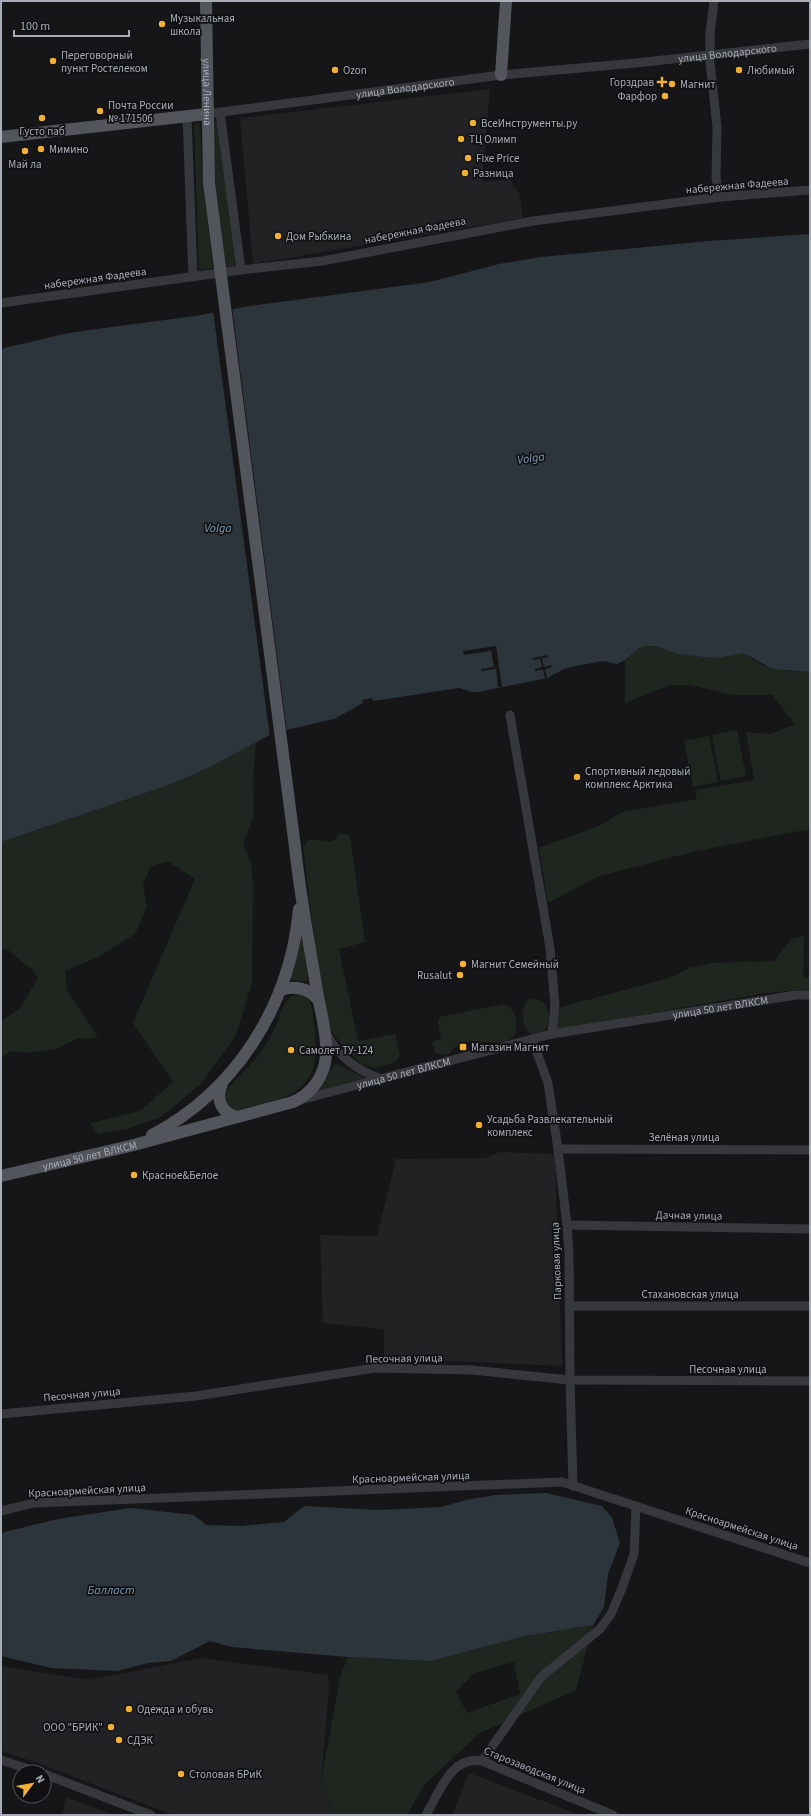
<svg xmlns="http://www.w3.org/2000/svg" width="811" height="1816" font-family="'Source Sans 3',sans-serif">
<rect width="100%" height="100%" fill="#161618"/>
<path fill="#222225" d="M490,89L482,182L509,179L519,193L523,218L253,264L240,118Z
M500,1152L555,1154L562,1366L384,1358V1329L323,1323L320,1235L377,1236L396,1159L485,1158Z
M201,1658L328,1675L329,1688L321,1781L334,1815H173L38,1763L1,1751V1666L89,1680Z
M469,1773L580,1815H452Z
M66,1797L114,1815H62Z"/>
<path fill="#1e261f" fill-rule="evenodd" d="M213,121H221L235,266L225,267L215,182Z
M200,123L203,183L213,268L199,270L194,125Z
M645,646C664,646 683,656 703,657C717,659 729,654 743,653L765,666L789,671L810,672V829L697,851L599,876L548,903L539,848L603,824L622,812L697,799L695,790L754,780L746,732L771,734L795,724L772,695H733L689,685H671L625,703V660L639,648Z
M737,730L746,776L721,781L712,735Z
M709,736L718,782L693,787L684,741Z
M256,742L253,782L254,816L243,843L251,863L253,885L252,983L236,1035L201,1084L161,1117L127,1129L98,1134L90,1123L140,1111L173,1082L133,1023L195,879L168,861L151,866L143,884L147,907L135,934L98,957L65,971L67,990L98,1038L76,1039L57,1049L25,1053L10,1051L1,1058V1021L19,1009L38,979L33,971L6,948L1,950V842L169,785L210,767Z
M340,833L350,836L365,942L339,949L358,1041L395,1034L400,1055L395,1063L373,1068L362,1064L345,1050L328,1026L322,1002L303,847L310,839L332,842Z
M301,928L308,981L290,980Z
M804,936L803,976L810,978V989L765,993L556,1030L557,1008L669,978L690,968L712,963L774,961L791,939Z
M299,993C313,999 312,1010 314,1023C324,1094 293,1096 234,1111L223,1100L225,1092C241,1073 263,1055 273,1032C280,1018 282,997 299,993Z
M532,999C537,999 541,999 544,1003C550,1009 550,1028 543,1034C541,1035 537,1036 534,1037C523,1031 519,1012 527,1001Z
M504,1004C511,1008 515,1011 516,1020C522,1057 475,1034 458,1045C455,1046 452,1051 449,1054H435L432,1042L441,1038L438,1021L440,1017Z
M335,1063L366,1078L317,1091Z
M593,1625L576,1690L480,1733L425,1784L407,1815H334L321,1781L340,1677L348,1657L431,1661L521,1637ZM514,1662L520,1694L467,1713L456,1692L474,1673Z"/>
<path fill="#2c353c" d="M810,234V672L773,669L743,653L716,658L703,657L679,654L654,646H645L639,648L625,660L617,664L603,661L566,668L547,678L478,692C470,693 466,689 459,688L373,701L372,698L362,700L363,703L334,719L277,732L266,737L210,767L169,785L1,842V349L64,334L89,330L195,316L250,306L430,282L499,264L541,257L709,241Z
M546,1493L602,1506L612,1518L620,1543L608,1574L604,1607L593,1625L521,1637L431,1661L348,1657L232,1647L210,1641L171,1661L148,1663L117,1671L51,1668L1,1656V1533L58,1519L131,1508L194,1515L206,1525L241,1526L284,1522L304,1506L379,1510L441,1507L466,1500L496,1495Z"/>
<path fill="#161618" d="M232,307L287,733L270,737L213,311Z
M496,646L502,687H498L496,669L481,671V669L494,667L491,651L464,655L463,651Z
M548,655L549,657L542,658L544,667L551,665L552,667L545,669L547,678H545L543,670L535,671V669L542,667L540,659L533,660L532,658Z"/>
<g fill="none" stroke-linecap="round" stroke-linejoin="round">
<g stroke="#37383d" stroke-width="9">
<path d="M714,1L710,33V62L717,127L716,178L720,197"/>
<path d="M220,112L241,270"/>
<path id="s1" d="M207,114L501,75L636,63L810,44"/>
<path d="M187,117L193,277"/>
<path d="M1,303L241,270L322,261L533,221L720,197L810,190"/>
<path d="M510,715L550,948L555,1005L552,1034"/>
<path d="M326,1033C338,1056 357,1071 382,1079"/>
<path d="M532,1039L548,1083L558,1149L567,1225L569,1254L570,1380L573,1486"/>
<path id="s2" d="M300,1100L552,1034L796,995H810"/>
<path d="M558,1149L810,1150"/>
<path d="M567,1225L810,1229"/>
<path d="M569,1306H810"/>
<path d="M1,1414L196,1396L375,1368L472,1370L570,1380L810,1381"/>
<path d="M1,1511L34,1503L562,1482L810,1563"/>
<path d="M1,1760L38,1772"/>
<path d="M482,1761L541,1677L600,1629L611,1614L622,1588L634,1554L636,1506"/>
<path d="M44,1774L151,1815"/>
<path d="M426,1815C439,1793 451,1755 482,1761L613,1815"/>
</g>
<g stroke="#53555c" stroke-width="12">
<path id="s3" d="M206,1L209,183"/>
<path d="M501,75L506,1"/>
<path d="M1,137L207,114"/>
<path d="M280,990C294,985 309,988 318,1000"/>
<path d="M222,1084C215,1098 221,1113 237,1117"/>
<path d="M152,1135C237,1090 290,1005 299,909"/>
<path id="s4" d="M1,1176L130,1146L293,1102C309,1095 321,1081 325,1063C329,1040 321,1014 317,991C309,943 300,895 295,847"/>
</g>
<path stroke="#53555c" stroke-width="12" d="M209,183L295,847"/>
</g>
<g fill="#f2b134" stroke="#111113" stroke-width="1.5">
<circle cx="162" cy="24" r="4"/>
<circle cx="53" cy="61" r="4"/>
<circle cx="335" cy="70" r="4"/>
<circle cx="739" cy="70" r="4"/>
<path d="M660 76h4v4h4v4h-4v4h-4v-4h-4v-4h4z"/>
<circle cx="672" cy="84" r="4"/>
<circle cx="665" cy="96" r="4"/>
<circle cx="100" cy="111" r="4"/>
<circle cx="42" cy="118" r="4"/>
<circle cx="473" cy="123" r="4"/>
<circle cx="461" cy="139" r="4"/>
<circle cx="41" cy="149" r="4"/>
<circle cx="25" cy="151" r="4"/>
<circle cx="468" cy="158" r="4"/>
<circle cx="465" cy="173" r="4"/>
<circle cx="278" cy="236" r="4"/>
<circle cx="577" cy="777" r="4"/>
<circle cx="463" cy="964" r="4"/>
<circle cx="460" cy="975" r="4"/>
<rect x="459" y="1043" width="8" height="8" rx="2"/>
<circle cx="291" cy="1050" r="4"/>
<circle cx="479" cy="1125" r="4"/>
<circle cx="134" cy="1175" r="4"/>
<circle cx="129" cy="1709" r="4"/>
<circle cx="111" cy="1727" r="4"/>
<circle cx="119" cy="1740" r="4"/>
<circle cx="181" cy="1774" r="4"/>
</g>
<g text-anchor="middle" stroke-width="3.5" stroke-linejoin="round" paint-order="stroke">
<g font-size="11" fill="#a8adb8" stroke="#111113" text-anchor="start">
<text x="170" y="22">Музыкальная<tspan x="170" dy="13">школа</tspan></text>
<text x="61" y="59">Переговорный<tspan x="61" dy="13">пункт Ростелеком</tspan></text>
<text x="343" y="74">Ozon</text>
<text x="747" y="74">Любимый</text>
<text x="654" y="86" text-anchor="end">Горздрав</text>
<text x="680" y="88">Магнит</text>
<text x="657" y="100" text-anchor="end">Фарфор</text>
<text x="108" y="109">Почта России<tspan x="108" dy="13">№ 171506</tspan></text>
<text x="481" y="127">ВсеИнструменты.ру</text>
<text x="42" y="135" text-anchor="middle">Густо паб</text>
<text x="469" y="143">ТЦ Олимп</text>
<text x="49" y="153">Мимино</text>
<text x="476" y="162">Fixe Price</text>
<text x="25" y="168" text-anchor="middle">Май ла</text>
<text x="473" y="177">Разница</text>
<text x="286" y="240">Дом Рыбкина</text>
<text x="585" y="775">Спортивный ледовый<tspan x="585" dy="13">комплекс Арктика</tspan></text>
<text x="471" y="968">Магнит Семейный</text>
<text x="452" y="979" text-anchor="end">Rusalut</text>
<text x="471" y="1051">Магазин Магнит</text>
<text x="299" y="1054">Самолет ТУ-124</text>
<text x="487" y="1123">Усадьба Развлекательный<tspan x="487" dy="13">комплекс</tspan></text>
<text x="142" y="1179">Красное&amp;Белое</text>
<text x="137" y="1713">Одежда и обувь</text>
<text x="103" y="1731" text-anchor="end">ООО "БРИК"</text>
<text x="127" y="1744">СДЭК</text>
<text x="189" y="1778">Столовая БРиК</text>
</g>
<g font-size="11" fill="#a8adb8" stroke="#111113">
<text dy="4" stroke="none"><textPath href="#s1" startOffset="524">улица Володарского</textPath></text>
<text dy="4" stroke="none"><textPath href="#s1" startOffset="200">улица Володарского</textPath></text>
<text dy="4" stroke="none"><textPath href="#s3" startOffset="91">улица Ленина</textPath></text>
<text transform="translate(737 185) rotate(-5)" y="4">набережная Фадеева</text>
<text transform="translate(415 230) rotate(-11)" y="4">набережная Фадеева</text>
<text transform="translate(95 278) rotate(-8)" y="4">набережная Фадеева</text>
<text dy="4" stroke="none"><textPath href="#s2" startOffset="431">улица 50 лет ВЛКСМ</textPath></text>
<text dy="4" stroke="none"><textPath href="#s2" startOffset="107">улица 50 лет ВЛКСМ</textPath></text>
<text x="684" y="1141">Зелёная улица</text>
<text dy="4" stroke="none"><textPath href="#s4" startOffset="91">улица 50 лет ВЛКСМ</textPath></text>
<text transform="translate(689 1215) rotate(1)" y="4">Дачная улица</text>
<text transform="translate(556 1261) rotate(-92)" y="4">Парковая улица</text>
<text x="690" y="1298">Стахановская улица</text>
<text transform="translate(404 1358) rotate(-1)" y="4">Песочная улица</text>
<text x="728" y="1373">Песочная улица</text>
<text transform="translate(82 1394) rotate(-5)" y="4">Песочная улица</text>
<text transform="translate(411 1477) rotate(-2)" y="4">Красноармейская улица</text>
<text transform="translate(87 1490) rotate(-3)" y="4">Красноармейская улица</text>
<text transform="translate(742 1528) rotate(18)" y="4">Красноармейская улица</text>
<text transform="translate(535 1770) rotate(22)" y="4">Старозаводская улица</text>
</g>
<g font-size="12" font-style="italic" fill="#7f9bb3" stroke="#111113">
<text transform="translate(531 458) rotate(-7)" y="4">Volga</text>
<text x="218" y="532">Volga</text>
<text x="111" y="1594">Балласт</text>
</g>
</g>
<rect width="811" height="1816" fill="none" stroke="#a8adb8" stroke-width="4"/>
<g transform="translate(32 1784) rotate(58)"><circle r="19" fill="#111113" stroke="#4d4f55"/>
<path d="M0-3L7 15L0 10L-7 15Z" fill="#f2b134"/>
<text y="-6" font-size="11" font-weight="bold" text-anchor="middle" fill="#a8adb8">N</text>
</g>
<path d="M14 30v6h115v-6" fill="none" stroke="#a8adb8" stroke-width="2"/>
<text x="20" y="30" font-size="12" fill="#a8adb8" stroke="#111113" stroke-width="3" paint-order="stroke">100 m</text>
</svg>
